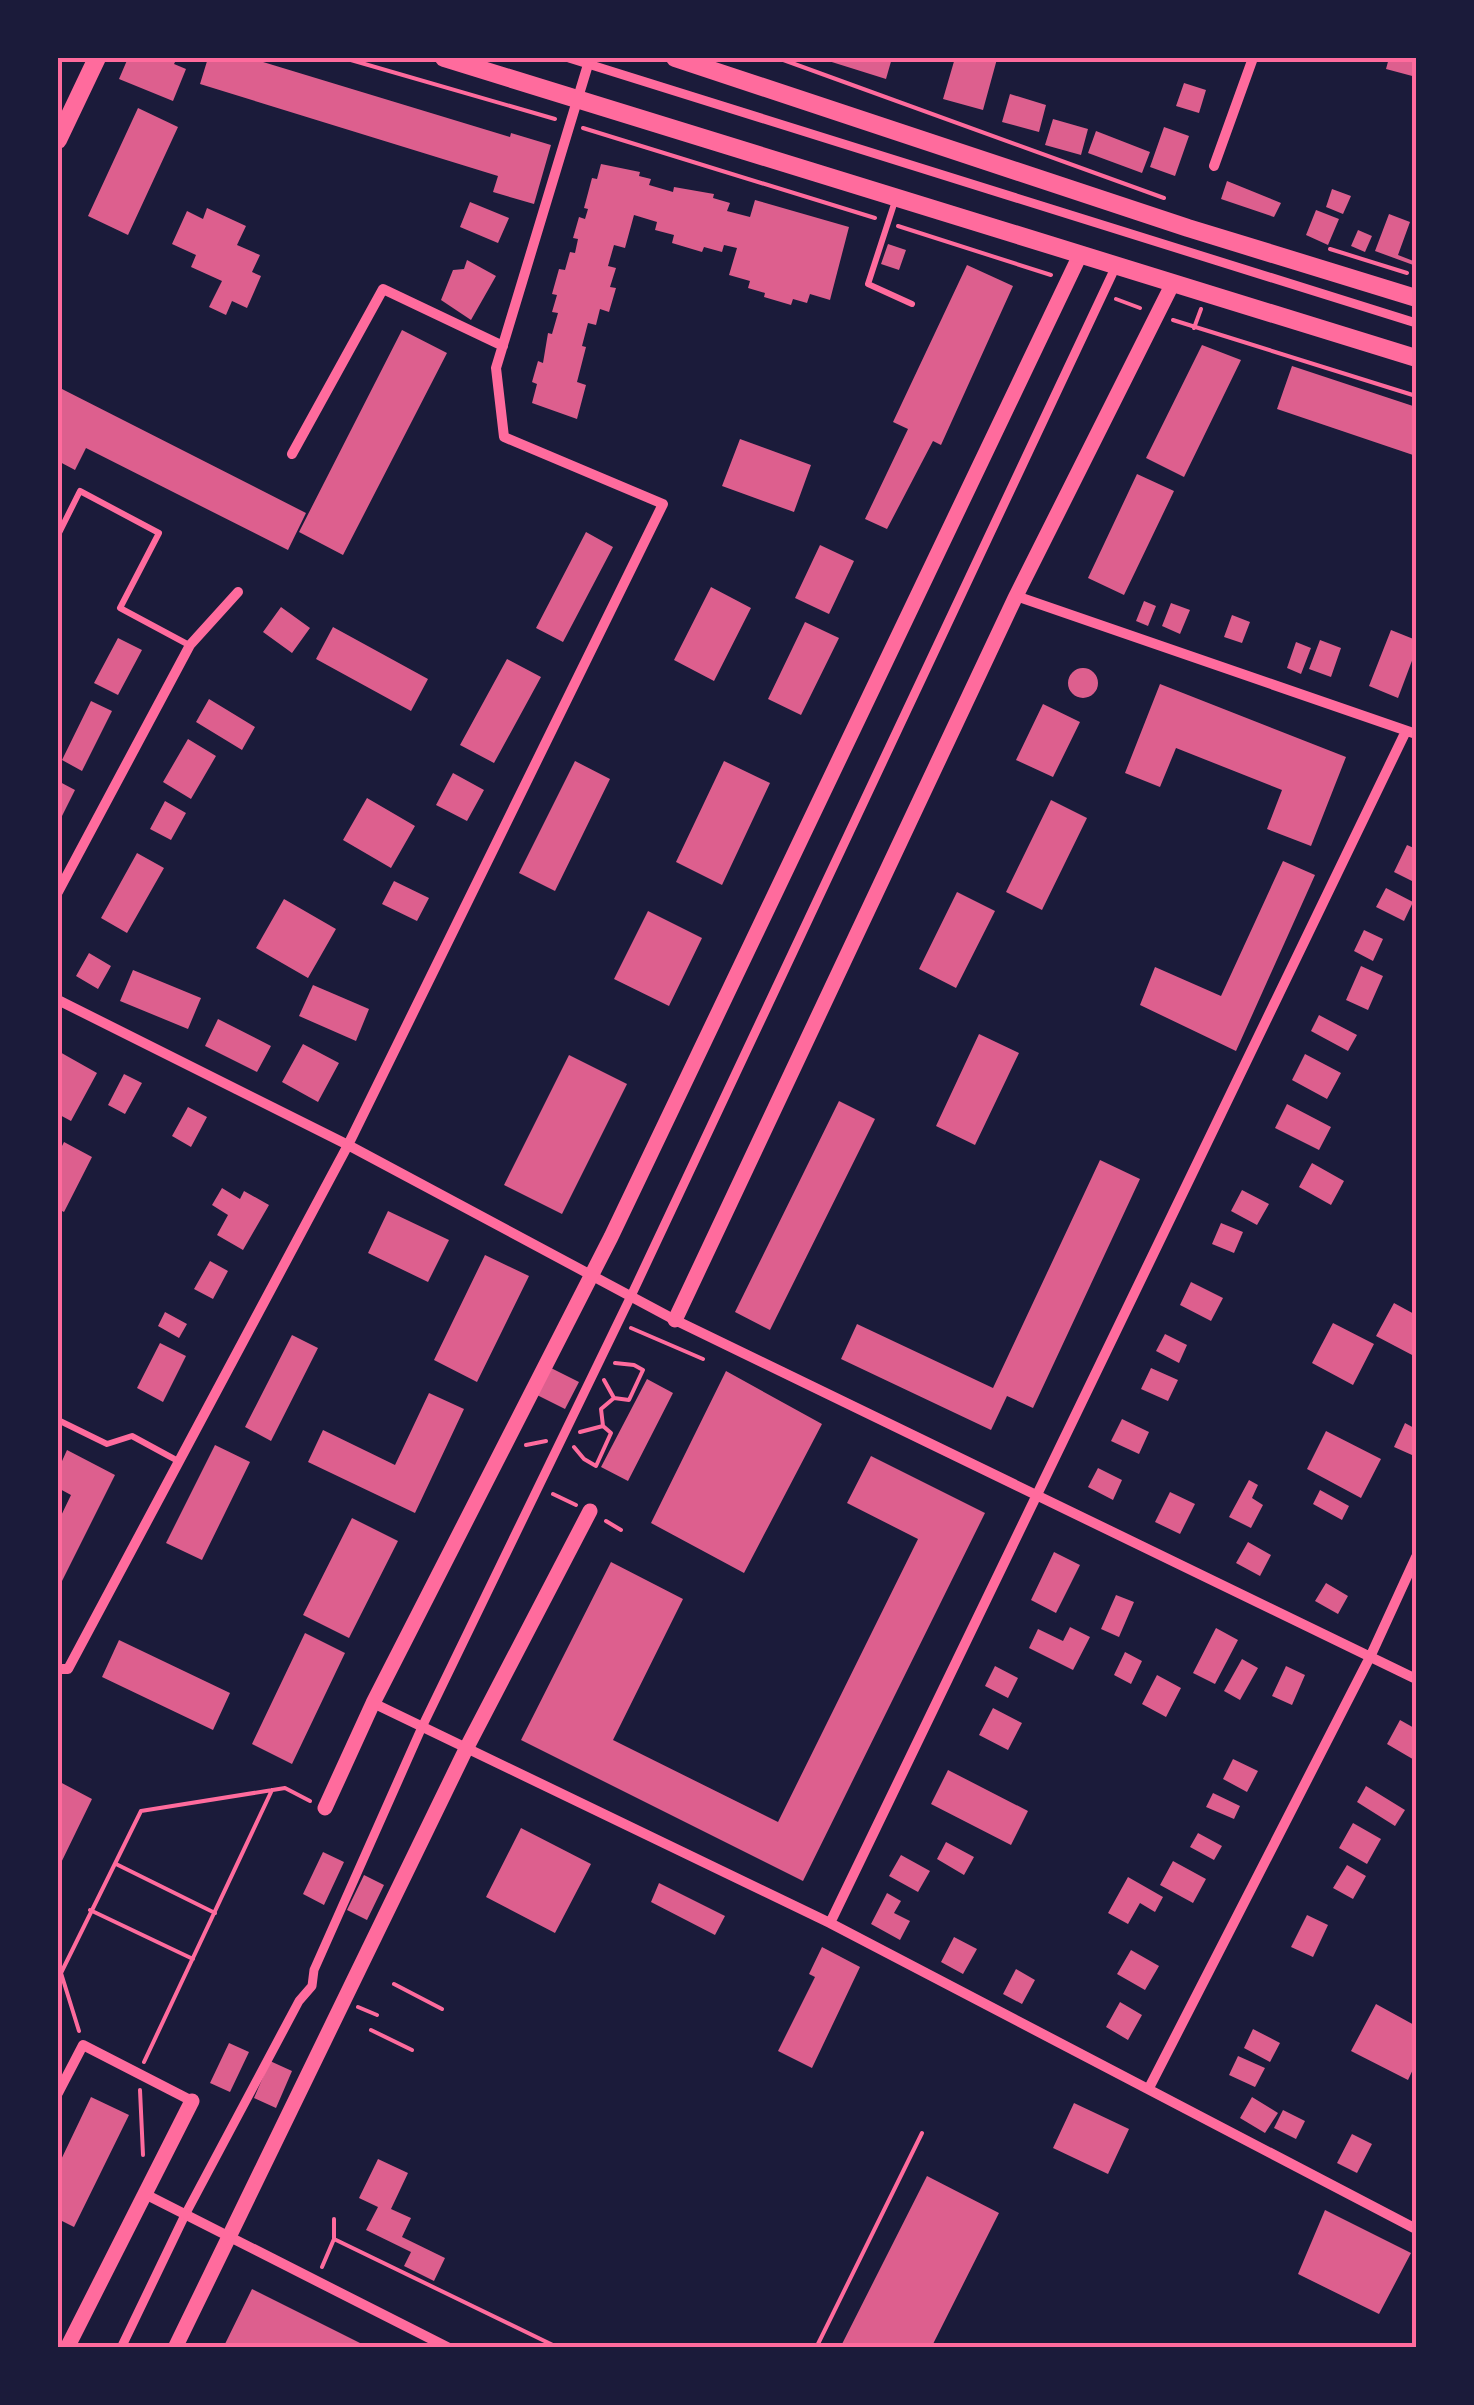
<svg xmlns="http://www.w3.org/2000/svg" width="1474" height="2405" font-family="'Sofia Sans Condensed',sans-serif">
<rect width="100%" height="100%" fill="#1b1b3a"/>
<path fill="#dd5f8e" d="M128,58H177L174,64L186,69L173,101L119,79Z
M208,58H250L510,137L511,133L551,145L534,204L493,192L498,176L200,84Z
M819,58H892L886,79Z
M955,58L997,59L983,110L943,99Z
M1389,58H1416V77L1386,69Z
M1184,83L1206,90L1199,113L1176,106Z
M1010,94L1046,105L1039,132L1002,122Z
M138,108L178,127L128,235L88,216Z
M1053,119L1088,129L1081,155L1045,145Z
M1164,127L1189,136L1175,176L1150,167Z
M1096,131L1150,152L1142,173L1088,153Z
M601,164L640,172L639,176L651,179L649,185L673,192L674,187L714,194L713,198L730,203L727,211L750,217L755,200L849,227L830,300L810,294L807,303L793,299L791,305L764,297L765,293L748,288L750,281L729,275L737,248L724,245L722,252L704,247L702,252L672,243L674,235L655,230L657,222L634,215L625,248L614,245L608,266L616,268L610,287L616,288L609,312L600,309L596,325L588,323L582,346L586,347L577,382L586,385L577,419L532,403L537,384L532,382L538,361L543,363L548,333L552,334L558,313L552,312L557,295L552,294L559,269L565,270L570,252L575,253L578,239L573,238L579,217L585,219L588,209L584,208L592,178L597,179Z
M1227,181L1281,203L1274,217L1221,199Z
M1332,189L1351,196L1343,214L1326,207Z
M470,202L509,218L498,243L460,227Z
M207,208L246,226L237,245L260,255L252,272L261,276L247,308L232,301L226,315L209,307L222,281L191,267L196,255L172,244L187,211L203,219Z
M1316,210L1339,219L1328,245L1306,235Z
M1389,214L1410,222L1398,255L1416,262V266L1375,251Z
M1358,230L1372,236L1365,252L1351,246Z
M888,244L906,250L899,270L881,264Z
M467,260L496,276L471,320L441,300L453,270L464,269Z
M967,265L1013,286L941,445L933,441L887,529L865,519L908,429L893,422Z
M402,330L447,353L343,555L299,532Z
M1202,345L1241,360L1184,477L1146,458Z
M1292,366L1416,407V456L1277,409Z
M60,388L306,513L288,550L86,448L75,470L58,461Z
M740,439L811,465L794,512L722,486Z
M1137,474L1174,491L1124,595L1088,578Z
M586,532L613,547L563,642L536,628Z
M820,545L854,561L829,614L795,598Z
M711,587L751,608L714,681L674,660Z
M1144,601L1156,606L1148,626L1136,621Z
M1171,603L1190,610L1180,634L1162,626Z
M281,607L310,628L292,653L263,632Z
M1232,615L1250,622L1242,643L1224,637Z
M805,622L839,638L801,715L768,699Z
M333,627L428,679L411,711L316,659Z
M1391,630L1416,640V650L1398,698L1369,686Z
M118,638L142,650L118,695L94,683Z
M1320,640L1341,648L1331,677L1309,669Z
M1296,642L1311,648L1301,674L1287,668Z
M507,659L541,677L494,763L460,745Z
M1068 683a15 15 0 1 1 30 0a15 15 0 1 1-30 0Z
M1160,684L1346,757L1311,846L1267,829L1282,790L1176,748L1160,787L1125,773Z
M209,699L255,727L242,750L196,722Z
M91,701L112,711L82,771L62,760Z
M1043,704L1080,722L1053,777L1016,760Z
M188,739L216,756L191,799L163,782Z
M575,761L610,779L555,891L519,873Z
M724,761L770,783L722,885L676,862Z
M453,773L484,790L467,821L436,805Z
M58,781L75,790L58,824Z
M367,798L415,826L391,868L343,840Z
M1051,800L1087,818L1042,910L1006,892Z
M165,801L186,813L171,840L150,829Z
M1407,845L1416,849V883L1394,872Z
M137,853L164,868L127,933L101,918Z
M1283,861L1315,875L1236,1051L1140,1005L1155,967L1221,996Z
M394,881L429,898L417,921L382,904Z
M1386,888L1413,902L1404,921L1376,907Z
M957,892L995,911L956,988L919,969Z
M284,899L336,929L308,978L256,948Z
M648,911L702,938L669,1006L614,979Z
M1364,930L1383,939L1373,961L1354,951Z
M89,953L111,966L98,989L76,976Z
M1361,966L1383,976L1368,1010L1346,1000Z
M133,970L201,998L188,1029L120,1001Z
M313,985L369,1009L356,1041L299,1016Z
M1319,1015L1357,1035L1348,1051L1311,1031Z
M218,1019L271,1046L257,1072L205,1046Z
M979,1034L1019,1053L975,1145L936,1126Z
M303,1044L339,1063L318,1102L282,1082Z
M58,1051L97,1073L71,1121L58,1114Z
M1305,1054L1341,1073L1327,1099L1292,1080Z
M569,1055L627,1084L562,1214L504,1185Z
M124,1074L142,1083L125,1114L108,1105Z
M839,1101L875,1119L770,1330L735,1312Z
M1287,1104L1331,1127L1319,1150L1275,1128Z
M188,1107L207,1117L191,1147L172,1136Z
M64,1142L92,1157L64,1212L58,1209V1154Z
M1100,1160L1140,1179L1033,1408L1007,1396L991,1430L841,1359L857,1324L993,1388Z
M1312,1163L1344,1181L1331,1205L1299,1187Z
M222,1188L240,1199L244,1191L269,1205L243,1250L217,1235L228,1215L212,1205Z
M1242,1190L1269,1204L1257,1225L1231,1211Z
M388,1211L449,1240L428,1282L368,1253Z
M1221,1223L1243,1232L1234,1253L1212,1244Z
M485,1255L529,1276L477,1382L434,1360Z
M210,1261L228,1271L213,1299L194,1289Z
M1191,1282L1223,1298L1211,1321L1180,1305Z
M1394,1303L1416,1315L1414,1356L1376,1336Z
M165,1312L187,1324L179,1338L158,1326Z
M1333,1323L1374,1344L1353,1385L1312,1363Z
M1165,1334L1187,1345L1179,1363L1156,1351Z
M292,1335L318,1348L271,1441L245,1427Z
M160,1343L186,1356L163,1402L137,1388Z
M551,1368L579,1382L565,1409L537,1395Z
M1151,1368L1178,1380L1168,1401L1141,1389Z
M726,1371L822,1424L744,1573L651,1523Z
M647,1379L673,1393L628,1481L601,1467Z
M429,1393L464,1409L415,1513L308,1462L323,1430L395,1465Z
M1122,1419L1149,1432L1139,1454L1111,1441Z
M1405,1423L1416,1429V1446L1412,1455L1394,1447Z
M1326,1431L1381,1459L1361,1498L1307,1469Z
M215,1445L250,1462L202,1560L166,1543Z
M67,1450L115,1475L58,1589V1522L71,1495L58,1488V1470Z
M871,1456L985,1513L803,1881L521,1740L611,1562L683,1599L613,1740L778,1822L918,1539L847,1503Z
M1098,1468L1122,1480L1113,1500L1088,1487Z
M1249,1480L1258,1485L1252,1498L1263,1505L1251,1528L1229,1517Z
M1320,1490L1349,1506L1342,1520L1313,1504Z
M1170,1492L1195,1504L1180,1534L1155,1522Z
M352,1518L398,1541L349,1638L303,1615Z
M1248,1542L1271,1555L1260,1576L1236,1563Z
M1054,1552L1080,1565L1056,1613L1031,1600Z
M1326,1583L1348,1596L1338,1614L1315,1601Z
M1116,1595L1134,1602L1119,1637L1101,1629Z
M1070,1627L1090,1637L1073,1670L1029,1648L1038,1629L1063,1641Z
M1216,1628L1238,1640L1215,1684L1193,1673Z
M305,1633L345,1653L292,1764L252,1744Z
M119,1640L230,1693L213,1730L102,1677Z
M1125,1652L1142,1661L1131,1684L1114,1675Z
M1242,1659L1258,1668L1240,1700L1224,1691Z
M995,1666L1018,1678L1008,1698L985,1686Z
M1286,1666L1305,1675L1292,1705L1272,1696Z
M1157,1675L1181,1688L1166,1717L1142,1704Z
M993,1708L1022,1723L1008,1750L979,1735Z
M1400,1720L1416,1729V1761L1387,1744Z
M1233,1759L1258,1771L1247,1792L1223,1779Z
M948,1770L1028,1811L1011,1845L931,1804Z
M58,1781L92,1799L58,1869Z
M1366,1786L1405,1810L1395,1826L1357,1802Z
M1213,1793L1240,1806L1234,1819L1206,1807Z
M1353,1823L1381,1839L1367,1864L1339,1848Z
M521,1828L591,1864L555,1933L486,1897Z
M1198,1833L1222,1846L1214,1860L1190,1847Z
M946,1842L974,1857L964,1875L937,1859Z
M323,1852L344,1862L324,1905L303,1894Z
M901,1855L930,1871L918,1892L889,1876Z
M1173,1861L1206,1879L1193,1903L1160,1885Z
M1347,1865L1366,1876L1353,1899L1333,1888Z
M364,1875L384,1885L367,1920L347,1910Z
M1128,1877L1163,1897L1155,1912L1140,1903L1128,1924L1108,1913Z
M659,1883L725,1916L715,1935L651,1902Z
M887,1893L901,1901L894,1913L910,1921L900,1940L871,1924Z
M1307,1915L1328,1925L1313,1957L1291,1947Z
M954,1937L977,1949L963,1974L941,1962Z
M822,1947L860,1967L812,2068L778,2051L815,1977L809,1974Z
M1131,1950L1159,1966L1145,1990L1117,1974Z
M1016,1969L1035,1980L1022,2004L1003,1994Z
M1120,2002L1142,2015L1128,2040L1106,2027Z
M1376,2004L1416,2026V2063L1408,2080L1351,2051Z
M1253,2029L1280,2043L1270,2062L1244,2048Z
M229,2043L249,2052L230,2092L210,2083Z
M1238,2056L1265,2068L1255,2087L1229,2075Z
M270,2061L292,2071L276,2108L254,2098Z
M91,2097L129,2115L74,2227L58,2219V2166Z
M1252,2097L1278,2113L1265,2133L1240,2118Z
M1074,2103L1129,2129L1108,2174L1053,2148Z
M1283,2110L1305,2121L1296,2139L1274,2128Z
M1352,2134L1372,2144L1357,2173L1337,2163Z
M378,2159L408,2173L391,2209L411,2218L402,2237L445,2258L434,2281L404,2266L411,2252L366,2230L378,2207L359,2198Z
M927,2176L999,2213L931,2348H840Z
M1325,2210L1411,2253L1379,2314L1298,2274Z
M252,2289L370,2348H223Z"/>
<g fill="none" stroke-linecap="round" stroke-linejoin="round">
<path stroke="#ff6b9d" stroke-width="4" d="M344,58L555,119
M778,58L1164,198
M583,128L875,218
M898,226L1051,275
M1330,249L1407,273
M1116,299L1140,308
M1173,320L1416,396
M1194,328L1201,309
M631,1328L703,1359
M604,1380L614,1398
M580,1432L603,1426
M526,1445L546,1441
M574,1447L584,1459L596,1466L611,1433L603,1426L601,1409L614,1398L629,1400L643,1370L634,1365L615,1363
M553,1494L576,1505
M606,1521L621,1530
M116,1864L215,1913
M90,1910L193,1959
M394,1984L442,2009
M358,2007L377,2015
M371,2030L412,2050
M79,2031L61,1973L141,1811L285,1788L310,1801
M144,2062L272,1790
M140,2090L143,2155
M334,2219V2239L559,2348
M322,2267L334,2239
M816,2348L922,2133"/>
<path stroke="#ff6b9d" stroke-width="6" d="M896,198L868,284L912,304
M58,535L80,491L159,533L120,608L189,645
M58,1420L107,1444L132,1436L178,1461"/>
<path stroke="#ff6b9d" stroke-width="9" d="M569,58L1416,323
M121,2348L185,2215L299,2001L312,1986L314,1970L422,1727L631,1296L1116,266"/>
<path stroke="#ff6b9d" stroke-width="10" d="M1214,166L1253,58
M292,454L383,289L503,346
M1016,596L1416,734
M58,892L190,645L238,592
M58,1000L348,1145L675,1320L1416,1679
M58,1669H68L348,1145L663,504L504,437L496,368L590,58
M373,1703L830,1923L1416,2229
M830,1923L1406,731
M1149,2088L1371,1655L1416,1557
M58,2093L83,2045L192,2101
M145,2194L449,2348"/>
<path stroke="#ff6b9d" stroke-width="15" d="M675,1320L1016,596L1173,283
M325,1808L373,1703L611,1237L1080,255
M67,2348L192,2101
M175,2348L466,1749L590,1511"/>
<path stroke="#ff6b9d" stroke-width="18" d="M444,58L1416,358
M675,58L1188,228L1416,298
M58,140L97,58"/>
</g>
<rect width="1474" height="2405" fill="none" stroke="#1b1b3a" stroke-width="120"/>
<rect x="60" y="60" width="1354" height="2285" fill="none" stroke="#ff6b9d" stroke-width="4"/>
</svg>
